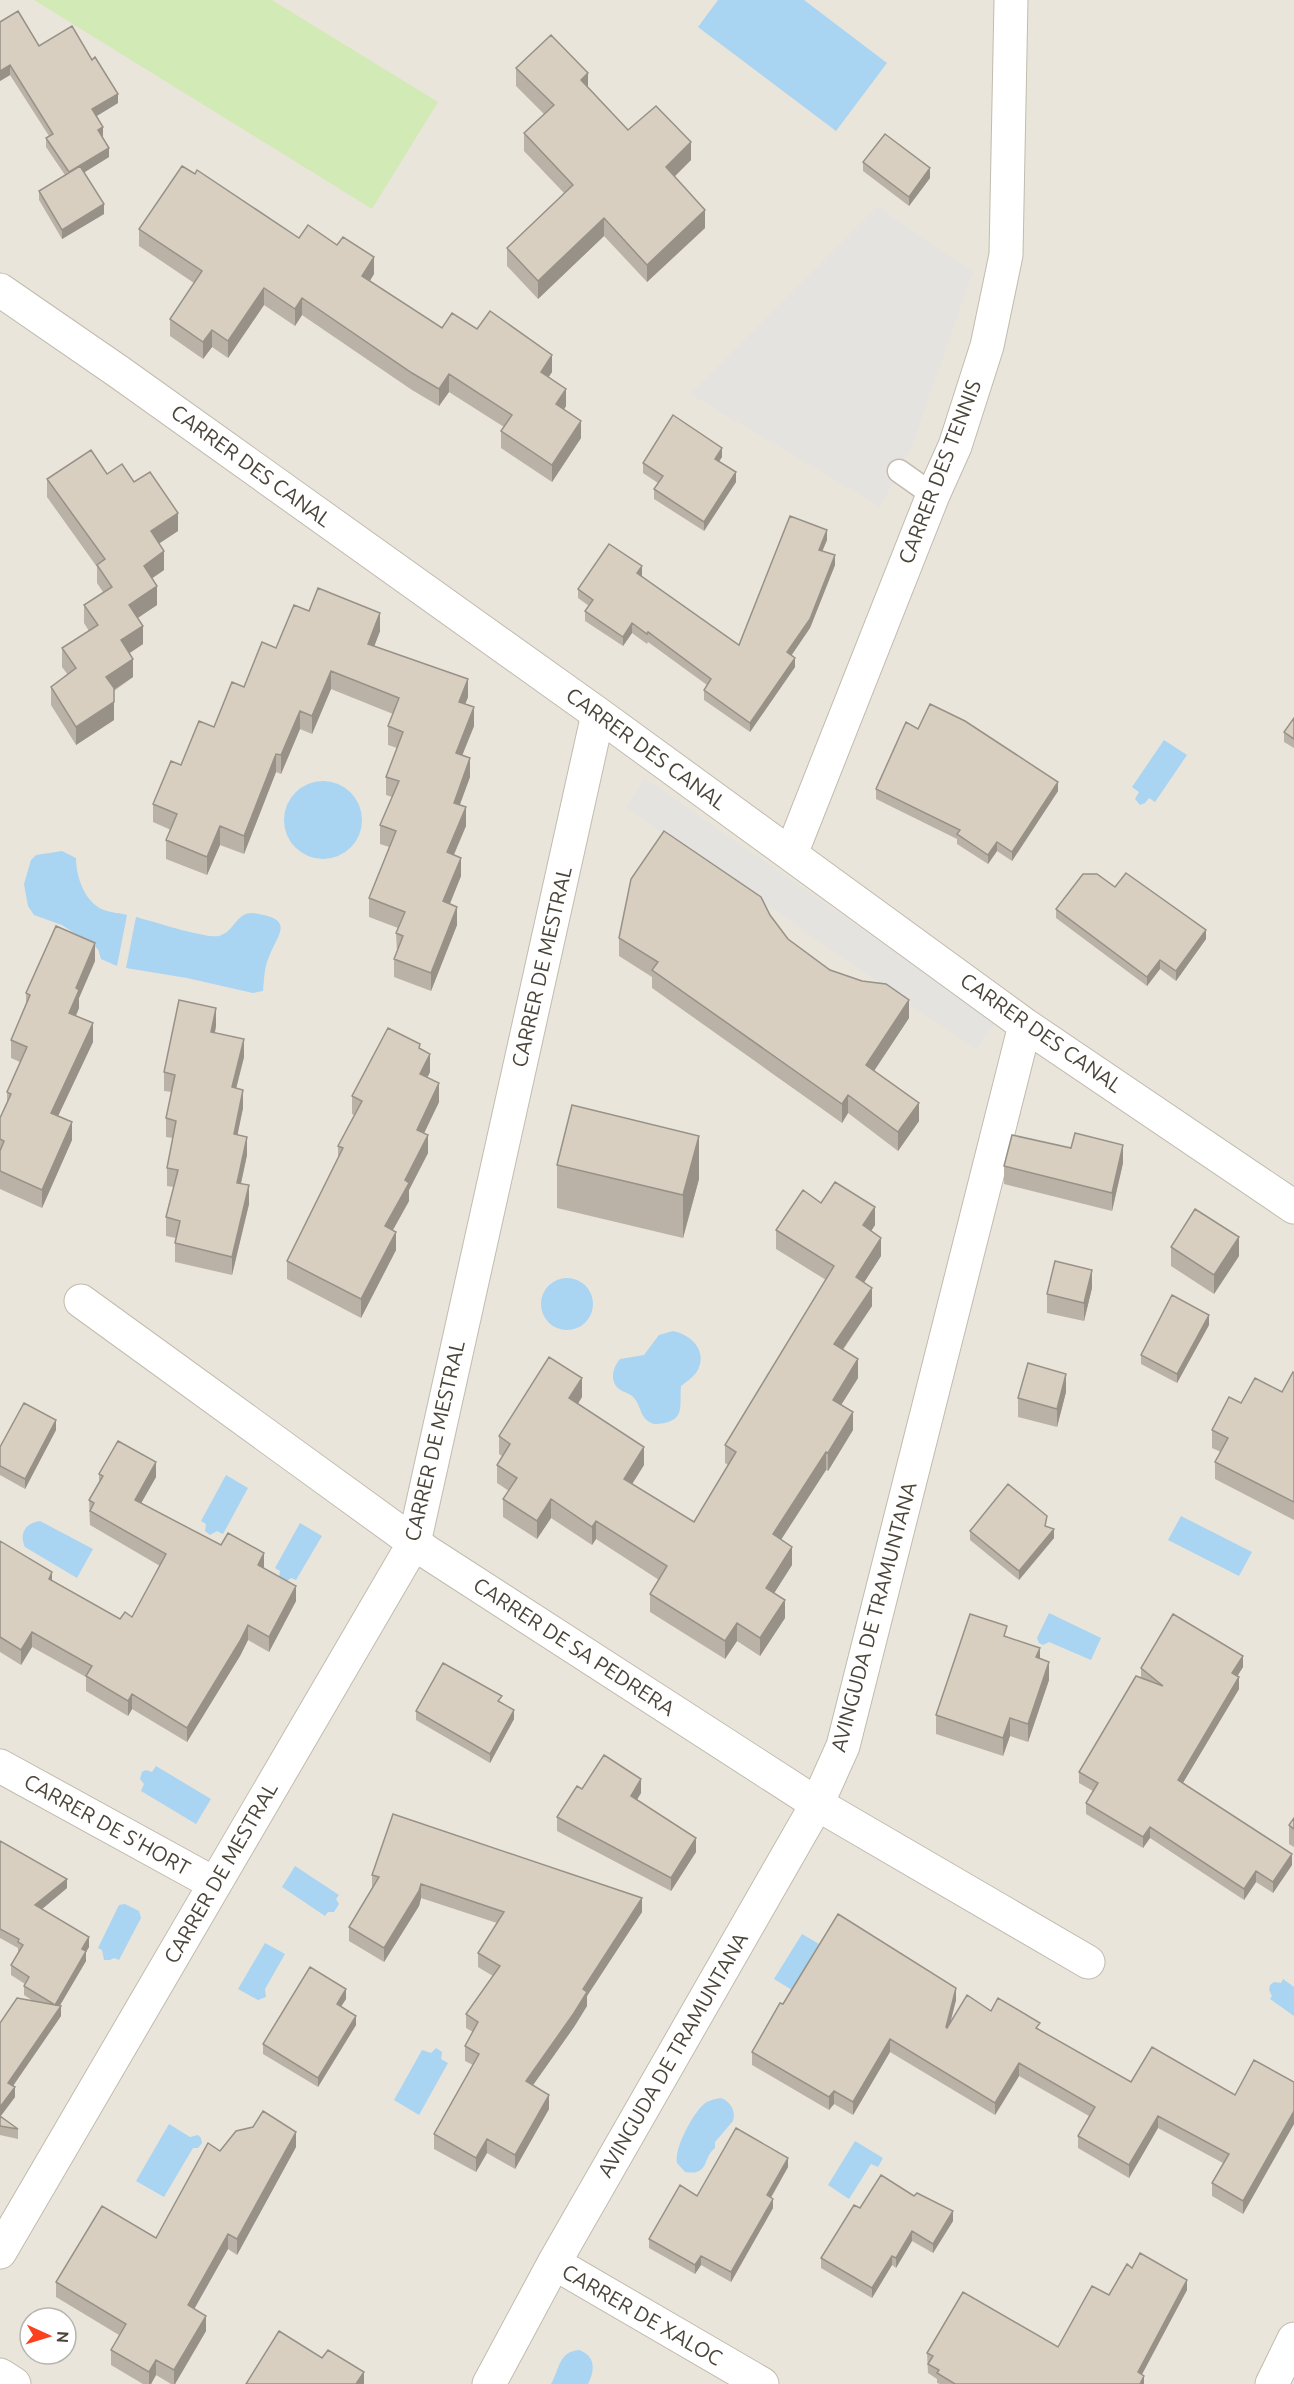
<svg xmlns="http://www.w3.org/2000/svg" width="1294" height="2384" font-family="Ubuntu,sans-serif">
<rect width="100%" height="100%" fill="#f6f3ec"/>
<path fill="#eae5da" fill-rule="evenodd" d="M0,0H1294V2384H0ZM30,2318H66V2354H30Z"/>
<path fill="#d2eab5" d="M34,0H272L438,102L372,209Z"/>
<path fill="#e5e3e0" d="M877,206L973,272L912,447L880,507L690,394Z
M645,778L996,1022L976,1050L625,807Z"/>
<path fill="#a9d4f2" d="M718,0H804L887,63L836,131L698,27Z
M1164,740L1187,755L1155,802L1149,798L1145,803L1140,805L1135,799L1139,792L1132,787Z
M284 820a39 39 0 1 1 78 0a39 39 0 1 1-78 0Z
M62,851L76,858C76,877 85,903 104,910C112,913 120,913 127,915L117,966L101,959L98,949L62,925L34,915L28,906L24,884L31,860L36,855Z
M252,913C299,919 276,934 267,962C264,971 264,982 263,991L253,993L187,978L126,968L136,917C152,921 206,939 219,936C234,932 236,913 252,913Z
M541 1304a26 26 0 1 1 52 0a26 26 0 1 1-52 0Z
M673,1331C693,1335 709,1353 696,1373C692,1378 686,1382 681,1386C679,1407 687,1423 654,1424C640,1419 642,1409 635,1399C631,1393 624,1393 619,1389C609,1381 613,1367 620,1359L644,1355L659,1335Z
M226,1475L248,1488L223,1534L217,1531L210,1535L205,1531L206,1524L201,1521Z
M1181,1516L1252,1552L1239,1576L1168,1540Z
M40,1521L93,1549L77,1578L25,1547C19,1534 25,1523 40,1521Z
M300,1523L322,1536L296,1580L291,1578L286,1582L279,1578L280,1571L275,1568Z
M1049,1613L1101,1638L1091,1660L1049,1642L1043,1645L1039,1643L1037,1638Z
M156,1766L211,1799L196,1824L141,1791L144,1784L140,1779L142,1772L146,1770L152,1772Z
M295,1866L339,1895L336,1899L339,1904L334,1912H328L325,1916L282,1887Z
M125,1904L139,1911L141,1918L119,1960L114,1958L110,1960H104L102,1950L98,1948L119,1905Z
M802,1934L819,1944L792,1990L774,1979Z
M265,1943L285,1954L265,1989L266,1997L258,2000L238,1989Z
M1283,1979L1294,1987V2016L1270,1999L1272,1996L1269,1990L1270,1985L1274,1982L1281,1983Z
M436,2048L442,2052L441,2059L448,2063L419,2115L394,2100L422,2050L431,2053Z
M721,2098C731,2102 736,2111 733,2121L715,2142V2148C702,2158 710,2176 685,2172L677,2163C674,2149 692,2115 703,2105C707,2101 714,2099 721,2098Z
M169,2124L190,2137L198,2135L201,2138L202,2143L198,2148H193L164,2197L136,2181Z
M855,2141L883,2158L878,2167L871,2164L849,2199L828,2185Z
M579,2350C596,2356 595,2370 588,2384H551C560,2369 558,2352 579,2350Z"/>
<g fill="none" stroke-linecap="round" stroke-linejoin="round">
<defs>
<path id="service" d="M899,471L933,495"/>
<path id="minor" d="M0,290L119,372L598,714L1025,1025L1294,1207
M791,854L933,495L955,446L987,346L1006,255L1011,0
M81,1301L427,1552L817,1804L1088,1962
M0,1766L215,1884
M0,2252L414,1543L598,714
M554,2263L762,2384
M0,2375L14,2384
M489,2384L554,2263L817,1804L843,1746L1025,1025"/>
<path id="tertiary" d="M1272,2384L1294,2339"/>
</defs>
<use href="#service" stroke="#c2bbae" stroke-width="25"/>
<use href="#minor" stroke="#c2bbae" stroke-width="35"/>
<use href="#tertiary" stroke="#c2bbae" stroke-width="35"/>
<use href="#service" stroke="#fff" stroke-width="22"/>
<use href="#minor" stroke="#fff" stroke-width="33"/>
<use href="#tertiary" stroke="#fff" stroke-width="33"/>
</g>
<path fill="#bab2a6" d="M0,22L39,46L118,103L96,116L109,157L84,172L104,214L62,239L39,200V191L65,175L46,147V138L49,136L10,75L0,81Z
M516,68L588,87L628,130L691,160L674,177L705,228L647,282L604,236L538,299L507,266V248L564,193L524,151V133L544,114L516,86Z
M863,162L930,178L909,206L863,171Z
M139,229L299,238L374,274L370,281L442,328L477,329L552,372L548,377L566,406L564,410L581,438L552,482L501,448V431L504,427L449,392L439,406L412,390L302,315L295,326L264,305L228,358L212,347L203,359L170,336V319L194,283L139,246Z
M722,457L719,461L736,482L704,531L654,499V489L658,483L643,473V463Z
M107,474L134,482L178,531L159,543L164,570L152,578L157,605L137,618L143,644L129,653L133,677L114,691V720L76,745L51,705V687L68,675L62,667V648L89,631L84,623V605L103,592L97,583V567L47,497V479Z
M827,540L822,551L835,565L810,628L791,655L795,667L750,732L704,700V690L707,685L648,642L647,644L632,633L623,646L585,621V611L589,606L578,598V589L642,575L641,576L739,645Z
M309,611L380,631L374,646L468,697L465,704L474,726L462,755L470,777L459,805L466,826L454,855L461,876L450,904L457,925L431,991L394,977V959L397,952L396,933L398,928L369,917V898L389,847L380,844V825L392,797L386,795V777L397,748L388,745V726L393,714L331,689L312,734L300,729L281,774L276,772L244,854L220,845L207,875L166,859V840L171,830L153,822V804L181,765L214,727L244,687L276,648Z
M1294,718V748L1284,742V732Z
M918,729L1058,791L1012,861L997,851L988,864L957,844V839L876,799V789Z
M1115,887L1206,939L1176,981L1160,969L1147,986L1056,918V909Z
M770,915L788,939L830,970L909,1018L874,1071L919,1121L898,1151L848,1113L842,1123L652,988V977L619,956V938Z
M95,961L79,998V1008L76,1016L93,1042L58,1116L72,1140L42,1208L0,1189V1118L7,1102V1092L20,1062L11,1058V1040L26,1005V993Z
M216,1026L215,1033L244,1057L236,1088L243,1108L237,1135L247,1155L241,1184L249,1204L232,1275L175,1262V1243L176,1238L166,1236V1217L174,1187L167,1186V1168L173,1138L166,1137V1118L172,1092L164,1091V1072Z
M420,1049L430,1072L427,1078L439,1102L424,1133L428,1153L409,1190V1201L393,1230L396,1250L361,1318L287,1279V1261L338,1157V1146L354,1115L352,1114V1096Z
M1123,1163L1112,1211L1004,1184V1166Z
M557,1165L699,1179L683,1238L557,1208Z
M821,1203L875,1225L871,1231L881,1256L864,1282L872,1306L843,1350L858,1378L841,1405L853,1430L828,1471L826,1470L781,1540L792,1565L774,1593L785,1618L760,1656L737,1641L725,1659L650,1612V1594L659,1580L596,1539L592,1545L551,1518L537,1539L503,1517V1499L509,1491L497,1483V1465L502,1456L499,1454V1436L582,1397L578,1404L644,1465L632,1484L694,1522L728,1465L725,1463V1445L826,1280L776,1249V1230Z
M1171,1247L1239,1256L1214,1294L1171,1266Z
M1092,1288L1084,1321L1047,1313V1294Z
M1209,1325L1177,1383L1141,1364V1355Z
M1294,1373V1520L1215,1479V1462L1221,1452L1212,1448V1430L1241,1403L1282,1392Z
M1066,1392L1057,1427L1018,1417V1398Z
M56,1430L25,1489L0,1475V1447Z
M99,1474L156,1477L141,1503L264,1568L296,1601L269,1652L248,1640L240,1656L187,1742L132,1709L128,1716L86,1691V1677L32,1647L21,1665L0,1652V1541L52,1581L120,1619L132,1617L160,1566L90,1525L89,1500L99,1482Z
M1047,1526L1054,1538L1019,1580L970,1540V1531Z
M1007,1637L1040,1658L1049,1680L1028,1742L1010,1736L1003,1756L936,1734V1715Z
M1243,1667L1237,1676L1239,1689L1183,1783L1292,1865L1273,1893L1256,1882L1244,1900L1150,1838L1143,1848L1086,1814V1803L1093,1791L1079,1783V1772L1141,1678V1668Z
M502,1703L514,1719L490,1763L416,1720V1711Z
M582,1789L641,1793L637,1800L696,1852L671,1891L557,1831V1817Z
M1294,1818V1847L1289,1844V1825Z
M0,1841L67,1888L42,1909L89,1947L86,1952V1961L59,2006L61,2016L13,2086L15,2097L0,2117V2126V2023L33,2001L24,1995V1986L25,1984L11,1975V1965L19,1952L18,1951V1948L0,1938Z
M372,1875L642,1912L587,1996V2006L574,2027L533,2085L549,2109L515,2169L487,2153L476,2172L434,2149V2134L473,2065L465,2061V2046L473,2032L466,2028V2014L493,1976L478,1967V1953L497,1923L421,1898L419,1906L384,1962L349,1941V1927L372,1888Z
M346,1999L341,2006L356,2025L318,2087L263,2054V2044Z
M956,2000L950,2023L991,2011L1040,2030L1131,2082L1235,2095L1294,2082V2124L1243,2214L1212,2196V2183L1223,2163L1158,2128L1129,2178L1078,2148V2136L1089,2116L1019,2076L995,2115L890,2052L853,2115L834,2104L829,2110L752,2065V2052L783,2004Z
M0,2126L18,2129V2139L0,2135Z
M296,2147L237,2255L228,2249L194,2309L206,2331L175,2384H171L156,2375L151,2384H143L111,2365V2350L119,2335L56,2297V2282L156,2238L220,2151Z
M788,2167L771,2198L773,2208L731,2282L701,2265L695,2274L649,2248V2239L697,2196Z
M860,2208L953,2221L933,2253L912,2241L896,2268L892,2265L872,2298L821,2268V2258Z
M1132,2268L1187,2290L1141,2374L1144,2384H940L937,2383V2379L928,2373L927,2353L1058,2347L1109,2295Z"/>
<path fill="#979187" d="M10,65V75L0,81V71Z
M588,73V91L581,80Z
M118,94V103L92,119V109Z
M103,127V137L98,130Z
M691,142V160L666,185V167Z
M109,148V157L69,182V172Z
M930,168V178L909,206V197Z
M104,204V214L62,239V230Z
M705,210V228L647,282V265Z
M604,218V236L538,299V281Z
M374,257V274L362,293V276Z
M264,288V305L228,358V341Z
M302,298V315L295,326V309Z
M212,330V347L203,359V342Z
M552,355V372L541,389V372Z
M449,374V392L439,406V389Z
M566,389V406L556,421V404Z
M581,421V438L552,482V465Z
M722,448V457L715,468V459Z
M736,472V482L704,531V522Z
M178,513V531L151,549V531Z
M827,530V540L819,559V550Z
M164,551V570L144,584V566Z
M835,555V565L810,628L787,662V652Z
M642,566V575L637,582V573Z
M157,586V605L129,624V605Z
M380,613V631L368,663V644Z
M632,623V633L623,646V637Z
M143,626V644L121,659V640Z
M795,658V667L750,732V723Z
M133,659V677L106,695V677Z
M331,671V689L312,734V716Z
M468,679V697L459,720V702Z
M114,702V720L76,745V727Z
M474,707V726L456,771V753Z
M300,711V729L281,774V755Z
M276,754V772L244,854V836Z
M470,758V777L454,821V803Z
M1058,782V791L1012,861V852Z
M466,807V826L447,870V852Z
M220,826V845L207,875V857Z
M997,842V851L988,864V855Z
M461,858V876L443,920V901Z
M457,907V925L431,991V973Z
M1206,930V939L1176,981V971Z
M95,943V961L79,998V1008L69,1031V1013L76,988Z
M1160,960V969L1147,986V977Z
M909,1000V1018L866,1083V1065Z
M216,1008V1026L211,1050V1032Z
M93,1023V1042L51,1131V1113Z
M244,1039V1057L232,1105V1087Z
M430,1054V1072L420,1092V1074Z
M439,1083V1102L417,1148V1130Z
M243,1090V1108L234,1152V1134Z
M848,1095V1113L842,1123V1104Z
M919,1103V1121L898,1151V1132Z
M72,1122V1140L42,1208V1190Z
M428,1135V1153L409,1190V1201L385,1244V1226L405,1180Z
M699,1136V1179L683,1238V1195Z
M247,1137V1155L237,1201V1183Z
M1123,1145V1163L1112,1211V1193Z
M249,1185V1204L232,1275V1257Z
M875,1207V1225L863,1244V1225Z
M396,1232V1250L361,1318V1299Z
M1239,1237V1256L1214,1294V1275Z
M881,1238V1256L856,1295V1277Z
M1092,1270V1288L1084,1321V1303Z
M872,1288V1306L834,1362V1344Z
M1209,1315V1325L1177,1383V1374Z
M858,1359V1378L833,1418V1400Z
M1066,1374V1392L1057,1427V1409Z
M582,1378V1397L569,1417V1398Z
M853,1412V1430L828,1471V1453Z
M56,1420V1430L25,1489V1479Z
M644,1447V1465L624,1497V1479Z
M826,1452V1470L773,1552V1534Z
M156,1462V1477L135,1514V1500Z
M551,1499V1518L537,1539V1521Z
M596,1521V1539L592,1545V1527Z
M1054,1529V1538L1019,1580V1571Z
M792,1547V1565L766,1606V1588Z
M264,1553V1567L258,1579V1565Z
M52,1572V1587L49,1579Z
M296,1586V1601L269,1652V1637Z
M785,1600V1618L760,1656V1638Z
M737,1623V1641L725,1659V1641Z
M248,1625V1640L240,1656L187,1742V1728Z
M32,1632V1647L21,1665V1650Z
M1040,1648V1666L1036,1657Z
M1243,1656V1667L1232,1685V1673Z
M1049,1662V1680L1028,1742V1724Z
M1239,1677V1689L1178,1791V1780Z
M132,1694V1709L128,1716V1701Z
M514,1710V1719L490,1763V1754Z
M1010,1718V1736L1003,1756V1738Z
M641,1779V1793L631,1809V1796Z
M1150,1827V1838L1143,1848V1837Z
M696,1838V1852L671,1891V1878Z
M1292,1854V1865L1273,1893V1882Z
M1256,1871V1882L1244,1900V1889Z
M67,1879V1888L35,1915V1905Z
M421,1884V1898L419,1906L384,1962V1948Z
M642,1898V1912L587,1996V2006L574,2027L526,2095V2081L583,1989Z
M89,1937V1947L86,1952V1961L55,2014V2005L82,1949Z
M956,1988V2000L946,2040V2027Z
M346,1989V1999L337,2013V2004Z
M61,2006V2016L8,2093V2083Z
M356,2016V2025L318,2087V2078Z
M890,2039V2052L853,2115V2102Z
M1019,2063V2076L995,2115V2103Z
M15,2087V2097L0,2117V2107Z
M834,2091V2104L829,2110V2097Z
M549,2095V2109L515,2169V2155Z
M1294,2111V2124L1243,2214V2201Z
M1158,2116V2128L1129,2178V2165Z
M296,2132V2147L237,2255V2239Z
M487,2139V2153L476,2172V2158Z
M788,2158V2167L767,2204V2195Z
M773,2199V2208L731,2282V2272Z
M953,2211V2221L933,2253V2244Z
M912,2231V2241L896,2268V2258Z
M228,2234V2249L188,2320V2305Z
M701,2256V2265L695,2274V2265Z
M892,2256V2265L872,2298V2288Z
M1187,2280V2290L1138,2382V2372Z
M206,2316V2331L175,2384H174V2370Z
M156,2360V2375L151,2384H149V2372Z
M364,2372V2384H356Z
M1144,2376V2384H1140Z"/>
<path fill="#d8cfc1" stroke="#979187" stroke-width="1.5" d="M18,11L39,46L72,26L92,60L95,57L118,94L92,109L103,127L98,130L109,148L69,172L46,138L53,134L10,65L0,71V22Z
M551,35L588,73L581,80L628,130L656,106L691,142L666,167L705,210L647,265L604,218L538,281L507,248L573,185L524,133L554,105L516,68Z
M885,134L930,168L909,197L863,162Z
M80,166L104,204L62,230L39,191Z
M182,166L195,174L197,170L299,238L308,225L337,245L343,237L374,257L362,276L442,328L452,313L477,329L490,311L552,355L541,372L566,389L556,404L581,421L552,465L501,431L512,415L449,374L439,389L412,373L302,298L295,309L264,288L228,341L212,330L203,342L170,319L202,271L139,229Z
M673,415L722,448L715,459L736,472L704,522L654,489L663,476L643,463Z
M91,450L107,474L122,464L134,482L150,472L178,513L151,531L164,551L144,566L157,586L129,605L143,626L121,640L133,659L106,677L114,688V702L76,727L51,687L76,668L62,648L98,625L84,605L112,587L97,565L105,559L47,479Z
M790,516L827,530L819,550L835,555L810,619L787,652L795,658L750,723L704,690L711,679L648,632L647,634L632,623L623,637L585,611L593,600L578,589L609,544L642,566L637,573L739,645Z
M318,588L380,613L368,644L468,679L459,702L474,707L456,753L470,758L454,803L466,807L447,852L461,858L443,901L457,907L431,973L394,959L403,936L396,933L405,912L369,898L396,831L380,825L399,781L386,777L403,732L388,726L399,698L331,671L312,716L300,711L281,755L276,754L244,836L220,826L207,857L166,840L177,814L153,804L171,761L181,765L199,721L214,727L232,682L244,687L262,642L276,648L294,605L309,611Z
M930,704L965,721L1058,782L1012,852L997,842L988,855L957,834L960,830L876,789L906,722L918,729Z
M1294,718V739L1284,732Z
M664,831L761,897L770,915L788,939L830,970L862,981L886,984L909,1000L866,1065L919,1103L898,1132L848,1095L842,1104L652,970L658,962L619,938L631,879Z
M1126,873L1206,930L1176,971L1160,960L1147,977L1056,909L1083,874H1097L1115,887Z
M56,926L95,943L76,988L79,990L69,1013L93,1023L51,1113L72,1122L42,1190L0,1171V1151L4,1141L0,1139V1118L11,1094L7,1092L27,1047L11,1040L30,995L26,993Z
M179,1000L216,1008L211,1032L244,1039L232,1087L243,1090L234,1134L247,1137L237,1183L249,1185L232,1257L175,1243L180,1221L166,1217L178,1170L167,1168L176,1121L166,1118L175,1075L164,1072Z
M388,1028L420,1044L419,1048L430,1054L420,1074L439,1083L417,1130L428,1135L405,1180L409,1183L385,1226L396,1232L361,1299L287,1261L343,1148L338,1146L362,1101L352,1096Z
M572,1105L699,1136L683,1195L557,1165Z
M1075,1133L1123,1145L1112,1193L1004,1166L1012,1135L1071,1148Z
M835,1182L875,1207L863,1225L881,1238L856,1277L872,1288L834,1344L858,1359L833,1400L853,1412L828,1453L826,1452L773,1534L792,1547L766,1588L785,1600L760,1638L737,1623L725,1641L650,1594L667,1566L596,1521L592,1527L551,1499L537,1521L503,1499L517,1478L497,1465L510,1444L499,1436L549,1357L582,1378L569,1398L644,1447L624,1479L694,1522L736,1452L725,1445L834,1266L776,1230L803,1190L821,1203Z
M1195,1209L1239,1237L1214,1275L1171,1247Z
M1055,1261L1092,1270L1084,1303L1047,1294Z
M1172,1295L1209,1315L1177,1374L1141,1355Z
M1028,1363L1066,1374L1057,1409L1018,1398Z
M1293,1372L1294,1373V1502L1215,1462L1228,1438L1212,1430L1229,1397L1241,1403L1255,1378L1282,1392Z
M24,1403L56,1420L25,1479L0,1466V1447Z
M118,1441L156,1462L135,1500L221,1545L228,1533L264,1553L258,1565L296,1586L269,1637L248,1625L240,1641L187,1728L132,1694L128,1701L86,1676L92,1666L32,1632L21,1650L0,1637V1541L52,1572L49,1579L120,1619L125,1612L132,1617L166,1554L90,1511L94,1503L89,1500L103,1476L99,1474Z
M1008,1484L1047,1516L1045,1526L1054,1529L1019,1571L970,1531Z
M970,1614L1007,1626L1004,1636L1040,1648L1036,1657L1049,1662L1028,1724L1010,1718L1003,1738L936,1715Z
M1173,1614L1243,1656L1232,1673L1239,1677L1178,1780L1292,1854L1273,1882L1256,1871L1244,1889L1150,1827L1143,1837L1086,1803L1098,1783L1079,1772L1136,1676L1163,1686L1141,1668Z
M443,1663L502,1696L498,1701L514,1710L490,1754L416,1711Z
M604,1755L641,1779L631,1796L696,1838L671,1878L557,1817L577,1786L582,1789Z
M393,1814L642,1898L583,1989L587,1992L574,2013L526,2081L549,2095L515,2155L487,2139L476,2158L434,2134L479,2054L465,2046L478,2022L466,2014L500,1966L478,1953L504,1912L421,1884L419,1891L384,1948L349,1927L379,1877L372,1875Z
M1294,1818V1829L1289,1825Z
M0,1841L67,1879L35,1905L89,1937L82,1949L86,1951L55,2005L24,1986L29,1977L11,1965L23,1945L18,1942L19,1939L0,1929Z
M838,1914L956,1988L946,2027L947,2028L967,1995L991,2011L998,1998L1040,2023L1036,2028L1131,2082L1152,2047L1235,2095L1254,2060L1294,2082V2111L1243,2201L1212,2183L1229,2154L1158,2116L1129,2165L1078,2136L1095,2107L1019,2063L995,2103L890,2039L853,2102L834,2091L829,2097L752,2052L780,2003L783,2004Z
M310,1967L346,1989L337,2004L356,2016L318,2078L263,2044Z
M17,1998L61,2006L8,2083L15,2087L0,2107V2023Z
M263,2111L296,2132L237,2239L228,2234L188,2305L206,2316L174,2370L156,2360L149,2372L111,2350L126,2324L56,2282L102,2206L156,2238L208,2143L220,2151L236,2131L253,2127Z
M0,2116L18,2129L0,2126Z
M736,2128L788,2158L767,2195L773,2199L731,2272L701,2256L695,2265L649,2239L680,2185L697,2196Z
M881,2175L914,2196L917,2193L953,2211L933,2244L912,2231L896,2258L892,2256L872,2288L821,2258L854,2205L860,2208Z
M1140,2253L1187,2280L1138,2372L1144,2376L1140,2384H955L937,2373L939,2370L928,2364L933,2356L927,2353L963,2292L1058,2347L1092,2286L1109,2295L1127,2264L1132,2268Z
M279,2331L322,2358L328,2350L364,2372L356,2384H246Z"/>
<g text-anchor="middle" stroke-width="5" stroke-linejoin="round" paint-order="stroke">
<g font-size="21" fill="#4b4439" stroke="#fff">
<text transform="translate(251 466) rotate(36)" y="7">CARRER DES CANAL</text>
<text transform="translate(940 472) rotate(-69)" y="7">CARRER DES TENNIS</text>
<text transform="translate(646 749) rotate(36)" y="7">CARRER DES CANAL</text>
<text transform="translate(542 967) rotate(-77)" y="7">CARRER DE MESTRAL</text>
<text transform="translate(1041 1033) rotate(35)" y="7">CARRER DES CANAL</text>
<text transform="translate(435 1441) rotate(-77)" y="7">CARRER DE MESTRAL</text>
<text transform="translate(874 1617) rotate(-75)" y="7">AVINGUDA DE TRAMUNTANA</text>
<text transform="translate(574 1647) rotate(33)" y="7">CARRER DE SA PEDRERA</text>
<text transform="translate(107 1825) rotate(29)" y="7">CARRER DE S'HORT</text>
<text transform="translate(221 1873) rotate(-60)" y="7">CARRER DE MESTRAL</text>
<text transform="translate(673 2055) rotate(-60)" y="7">AVINGUDA DE TRAMUNTANA</text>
<text transform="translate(642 2315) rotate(30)" y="7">CARRER DE XALOC</text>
</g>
</g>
<g transform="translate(48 2336) rotate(94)"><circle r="28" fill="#ffffff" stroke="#b7b4b0" stroke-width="1.5"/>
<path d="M0-4.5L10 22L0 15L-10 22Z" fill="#fc3f1d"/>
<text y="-9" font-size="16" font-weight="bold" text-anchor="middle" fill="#4b4439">N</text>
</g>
</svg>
